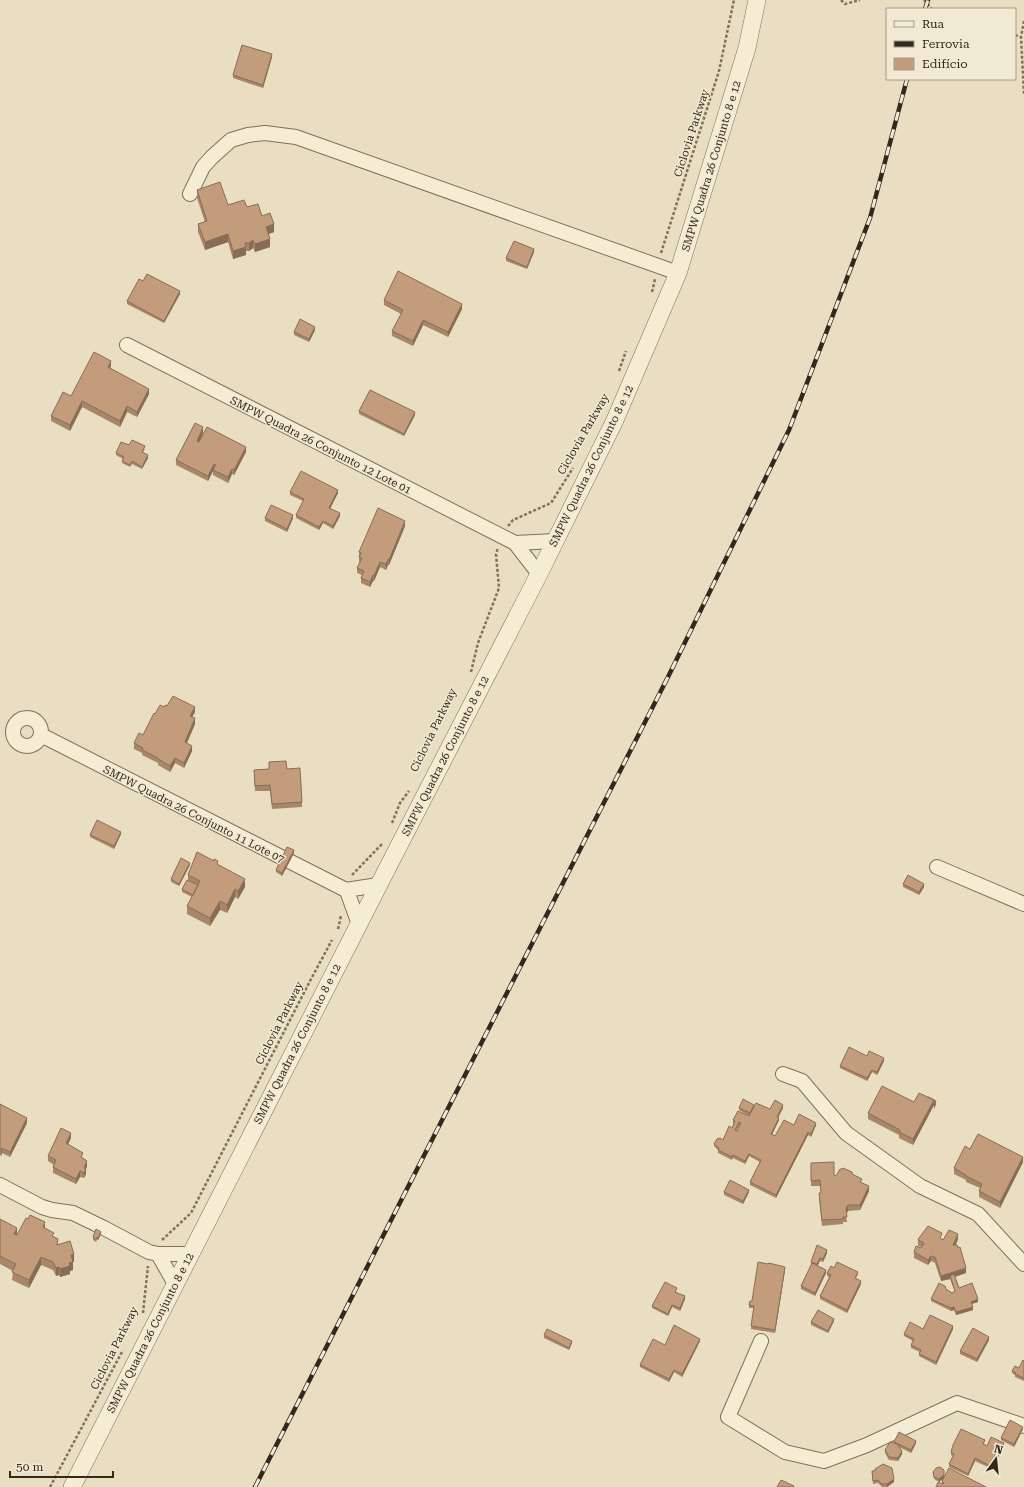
<svg xmlns="http://www.w3.org/2000/svg" width="1024" height="1487" font-family="'Roboto Serif',serif">
<rect width="100%" height="100%" fill="#e9dec2"/>
<g fill="none" stroke-linecap="round" stroke-linejoin="round">
<defs>
<path id="minor" d="M190,194L203,167L212,157L231,140L248,135L265,133L296,137L678,273
M127,345L515,543L539,574
M515,543L555,541
M13 732a14 14 0 1 1 28 0a14 14 0 1 1-28 0Z
M41,735L346,890L378,885
M937,867L1024,904
M347,891L359,924
M783,1074L802,1081L846,1133L920,1186L978,1214L1024,1264
M0,1185L42,1207L52,1210L73,1213L104,1228L149,1252L158,1254H190
M158,1254L175,1284
M761,1341L728,1417L785,1452L824,1461L867,1445L957,1403L1024,1426"/>
<path id="tertiary" d="M72,1487L390,863L539,574L615,420L678,273L747,48L757,0"/>
</defs>
<use href="#minor" stroke="#81705b" stroke-width="16"/>
<use href="#tertiary" stroke="#81705b" stroke-width="18"/>
<path stroke="#81705b" stroke-width="2.5" stroke-dasharray="3 2" stroke-linecap="butt" d="M841,0L845,4L860,0
M924,0L932,9
M1024,21L1021,37L1024,94
M1015,35L1021,37
M661,253L719,71L734,0
M652,292L655,279
M619,371L626,351
M508,526L513,520L551,503L573,468
M471,672L478,643L499,588L496,554L498,548
M392,823L400,803L409,791
M352,875L382,844
M338,929L341,916
M162,1240L191,1213L310,981L332,940
M143,1313L148,1266
M50,1487L123,1350"/>
<use href="#minor" stroke="#f5ecd4" stroke-width="14"/>
<use href="#tertiary" stroke="#f5ecd4" stroke-width="17"/>
<defs>
<path id="rail" d="M925,9L928,0
M255,1487L668,677L789,430L870,218L907,79"/>
</defs>
<use href="#rail" stroke="#32281e" stroke-width="4.5"/>
<use href="#rail" stroke="#f1e9d1" stroke-width="3" stroke-dasharray="9" stroke-linecap="butt"/>
</g>
<path fill="#a8866a" fill-rule="evenodd" d="M272,57L263,88L233,78V75Z
M197,190L228,205L247,207L262,216L274,232L268,234L270,247L255,252L253,248L249,251H246V255L233,259L228,242L205,250L198,232V224L205,222L197,198Z
M534,252L527,269L506,261V258Z
M143,281L180,294L164,323L127,304V301Z
M384,300L462,309L448,337L423,325L413,346L392,336V331L401,314L384,305Z
M315,330L309,342L294,335V332Z
M111,366L110,368L149,394L137,417L127,412L120,427L82,407L70,431L51,421V416L71,396Z
M359,411L415,415L404,436L359,414Z
M203,433L199,442L246,452L234,475L232,474L228,483L213,475V471L208,481L176,465V460Z
M129,445L145,449L143,452L148,458L142,469L132,464L130,467L122,463L123,459L116,455V453Z
M290,492L338,493L330,508L340,516L333,529L323,523L319,530L296,518V515L303,501L290,495Z
M265,518H293L287,532L265,521Z
M405,526L389,565H388L386,570L380,567L374,581H373L370,587L361,583V578L362,575L357,573V568L360,562H359V552Z
M167,706L195,712L192,717L195,724L187,743L192,751L184,768L175,763L170,772L158,765V763L142,755V753L134,749V743L143,735L155,714Z
M287,769L302,802V807L272,809L270,791H255L254,770Z
M121,834L114,849L90,837V835Z
M294,853L282,876L276,872V870Z
M190,865L179,886L171,882V879Z
M218,865L245,887L238,899L235,897L227,913L220,910L210,926L187,914V906L192,897L182,892V889L188,880V875Z
M903,884L924,887L919,895L903,887Z
M884,1061L877,1075L872,1072L867,1081L840,1068V1066Z
M914,1102L936,1104L934,1109V1105L913,1145L899,1138V1135L868,1119V1113Z
M0,1104L27,1123L10,1157L2,1153L1,1156L0,1155Z
M754,1107L770,1109L783,1108L778,1117L779,1120L772,1134L775,1136L794,1125H816L811,1137L808,1135L776,1198L750,1185V1182L760,1162L749,1156L745,1164L733,1158L732,1160L718,1153V1150L714,1146V1144L723,1140L732,1128L734,1123H733V1120L749,1116L739,1110V1108ZM739,1125L740,1126L737,1131L736,1130Z
M71,1138L68,1144L83,1158L87,1166L86,1169V1174L84,1178L80,1177L76,1184L53,1173V1167L54,1165L48,1161V1156Z
M970,1149L1023,1162L1000,1208L979,1197V1191L980,1188L966,1182V1180L954,1174V1168Z
M811,1169L836,1176L852,1174L862,1183L869,1191L860,1210L848,1211L846,1214L847,1222H843V1224L822,1226L819,1199V1193H821L820,1186H811Z
M724,1192H749L743,1204L724,1195Z
M0,1219L17,1235L45,1229L54,1237L58,1244L74,1262H73V1270L70,1271V1274L60,1277L59,1275L56,1276L53,1270L41,1265L29,1288L12,1280L13,1271L0,1264Z
M101,1234L98,1240H97L96,1242L93,1240V1237Z
M942,1239L943,1240L958,1239L956,1245L966,1273L955,1277L959,1288L978,1302L972,1304L973,1310L956,1315L954,1310L951,1311L931,1301V1299L946,1289L952,1293L955,1292L950,1279L941,1281L935,1263L931,1261L928,1265L914,1258V1252L921,1248L922,1247L918,1246V1240Z
M827,1253L823,1262L820,1261L817,1266L826,1273L815,1296L801,1289V1286L811,1265V1262Z
M834,1268L858,1274L856,1278L861,1284L847,1313L820,1299V1296L829,1277L827,1276V1273Z
M785,1270L775,1333L751,1329L754,1308H749V1305L752,1301Z
M677,1291L676,1292L685,1299L680,1311L672,1307L668,1316L652,1308V1306Z
M834,1321L828,1333L811,1325V1322Z
M923,1329H953L936,1365L919,1356L920,1352L911,1348V1345L913,1341L904,1336V1334Z
M544,1335L572,1343L569,1350L544,1338Z
M989,1340L977,1362L960,1354V1351Z
M700,1341L682,1377L674,1372L669,1382L640,1367V1365L665,1345Z
M1024,1361V1381L1015,1377V1375L1012,1373V1371L1019,1368Z
M1023,1429L1014,1447L1001,1440V1438Z
M894,1442L916,1443L911,1453L899,1447L902,1454L898,1461L889,1460L885,1453V1450L894,1443Z
M985,1443L984,1444L987,1446H1004L992,1469L975,1461L968,1476L949,1467V1464L953,1456L951,1455V1452Z
M872,1471L894,1482L887,1487H882L878,1483L873,1484Z
M933,1472L944,1477L986,1487H936L942,1484V1481L943,1479L939,1482L934,1479Z"/>
<path fill="#886d56" d="M272,54V57L263,88V85Z
M274,224V232L266,235V227Z
M228,234V242L205,250V242Z
M270,239V247L255,252V244Z
M253,240V248L249,251V243Z
M246,247V255L233,259V251Z
M534,249V252L527,269V267Z
M180,291V294L164,323V321Z
M462,304V309L448,337V332Z
M423,320V325L413,346V341Z
M315,327V330L309,342V339Z
M111,361V366L108,373V367Z
M149,389V394L137,417V412Z
M82,401V407L70,431V425Z
M127,406V412L120,427V421Z
M415,412V415L404,436V434Z
M203,427V433L197,447V441Z
M246,447V452L234,475V470Z
M148,455V458L142,469V467Z
M214,464V469L208,481V476Z
M232,469V474L228,483V477Z
M338,490V493L329,511V508Z
M340,513V516L333,529V526Z
M293,515V518L287,532V529Z
M323,521V523L319,530V527Z
M405,521V526L389,565V560Z
M388,559V565L386,570V564Z
M380,562V567L374,581V576Z
M373,575V581L370,587V582Z
M195,707V712L190,721V716Z
M195,718V724L185,747V742Z
M192,746V751L184,768V763Z
M175,758V763L170,772V766Z
M121,832V834L114,849V846Z
M294,850V853L282,876V873Z
M190,863V865L179,886V884Z
M245,879V887L238,899V891Z
M924,884V887L919,895V892Z
M235,889V897L227,913V905Z
M220,901V910L210,926V918Z
M884,1058V1061L877,1075V1072Z
M872,1070V1072L867,1081V1078Z
M934,1100V1105L913,1145V1139Z
M936,1101V1104L934,1109V1106Z
M783,1105V1108L777,1120V1117Z
M27,1118V1123L10,1157V1152Z
M779,1118V1120L771,1137V1134Z
M739,1122V1125L735,1132V1130Z
M816,1123V1125L811,1137V1134Z
M808,1132V1135L776,1198V1195Z
M71,1133V1138L66,1149V1143Z
M2,1148V1153L1,1156V1150Z
M749,1154V1156L745,1164V1161Z
M1023,1157V1162L1000,1208V1202Z
M87,1161V1166L86,1169V1174L84,1178V1168Z
M80,1171V1177L76,1184V1179Z
M869,1186V1191L860,1210V1205Z
M749,1190V1192L743,1204V1201Z
M848,1205V1211L846,1214V1209Z
M45,1222V1230L43,1227Z
M17,1228V1236L14,1234Z
M101,1232V1234L98,1240V1238Z
M958,1234V1239L953,1250V1245Z
M827,1250V1253L823,1262V1259Z
M74,1254V1262H73V1270L70,1271V1274L60,1277V1269L69,1263L71,1255Z
M931,1256V1261L928,1265V1260Z
M41,1257V1265L29,1288V1280Z
M820,1258V1261L817,1267V1264Z
M59,1267V1275L56,1276V1268Z
M785,1267V1270L775,1333V1330Z
M966,1268V1273L951,1278L950,1276V1279L941,1281V1276Z
M826,1270V1273L815,1296V1293Z
M861,1281V1284L847,1313V1310Z
M685,1296V1299L680,1311V1308Z
M978,1299V1302L971,1304V1302Z
M672,1305V1307L668,1316V1314Z
M954,1307V1310L951,1311V1308Z
M973,1307V1310L956,1315V1312Z
M834,1319V1321L828,1333V1331Z
M953,1326V1329L936,1365V1362Z
M989,1337V1340L977,1362V1359Z
M700,1339V1341L682,1377V1374Z
M572,1341V1343L569,1350V1348Z
M674,1370V1372L669,1382V1379Z
M1023,1427V1429L1014,1447V1444Z
M916,1441V1443L911,1453V1450Z
M1004,1443V1446L992,1469V1467Z
M902,1451V1454L898,1461V1458Z
M975,1458V1461L968,1476V1474Z
M944,1475V1478L939,1482V1479Z
M894,1479V1482L887,1487V1484Z"/>
<path fill="#c39c7b" stroke="#886d56" fill-rule="evenodd" d="M242,45L272,54L263,85L233,75Z
M220,182L228,205L244,200L247,207L258,204L262,216L270,213L274,224L266,227L270,239L255,244L253,240L249,243H245L246,247L233,251L228,234L205,242L198,224L207,221L197,190Z
M514,241L534,249L527,267L506,258Z
M398,271L462,304L448,332L423,320L413,341L392,331L403,310L384,300Z
M147,274L180,291L164,321L127,301L139,279L143,281Z
M300,319L315,327L309,339L294,332Z
M94,352L111,361L108,367L149,389L137,412L127,406L120,421L82,401L70,425L51,416L63,392L71,396Z
M370,390L415,412L404,434L359,411Z
M195,423L203,427L197,441L199,442L207,427L246,447L234,470L232,469L228,477L213,470L216,465L214,464L208,476L176,460Z
M132,440L145,446L142,452L148,455L142,467L132,461L130,465L122,461L124,457L116,453L121,442L129,445Z
M301,471L338,490L329,508L340,513L333,526L323,521L319,527L296,515L304,499L290,492Z
M271,505L293,515L287,529L265,518Z
M378,508L405,521L389,560L388,559L386,564L380,562L374,576L373,575L370,582L361,578L364,571L357,568L362,558L359,557L361,553L359,552Z
M173,696L195,707L190,716L195,718L185,742L192,746L184,763L175,758L170,766L158,759V758L142,750L143,748L134,743L139,733L143,735L154,713L155,714L160,705L164,707L165,705L167,706Z
M286,761L287,769L300,768L302,802L272,804L270,785L255,786L254,770L269,769V762Z
M97,820L121,832L114,846L90,835Z
M287,847L294,850L282,873L276,870Z
M197,852L214,861V859L218,861L217,864L245,879L238,891L235,889L227,905L220,901L210,918L187,906L200,881L188,875Z
M181,858L190,863L179,884L171,879Z
M908,875L924,884L919,892L903,884Z
M187,880L198,885L193,895L182,889Z
M849,1047L867,1056L869,1051L884,1058L877,1072L872,1070L867,1078L840,1066Z
M882,1086L914,1102L919,1093L934,1100L913,1139L899,1132L900,1130L868,1113Z
M928,1097L936,1101L934,1106V1100Z
M743,1099L754,1105L750,1113L739,1108Z
M775,1100L783,1105L777,1117L779,1118L771,1134L775,1136L784,1120L794,1125L799,1114L816,1123L811,1134L808,1132L776,1195L750,1182L761,1160L749,1154L745,1161L733,1155L732,1157L718,1150L719,1148L714,1144L717,1139L720,1138L723,1140L729,1126L732,1128L735,1121L733,1120L738,1111L749,1116L756,1103L770,1109ZM739,1122L741,1123L737,1131L735,1130Z
M0,1104L27,1118L10,1152L2,1148L1,1150H0Z
M61,1128L71,1133L66,1143L83,1153L81,1157L87,1161L84,1168L86,1169L84,1173L80,1171L76,1179L53,1167L56,1160L48,1156Z
M978,1134L1023,1157L1000,1202L979,1191L982,1184L966,1176V1175L954,1168L965,1146L970,1149Z
M834,1162V1175L836,1176L840,1169H842L843,1168L852,1172V1174L862,1179L860,1182L869,1186L860,1205H848L846,1209L847,1217H843V1219L822,1220L819,1193H821L820,1180L811,1181V1163Z
M730,1180L749,1190L743,1201L724,1192Z
M30,1215L45,1222L43,1227L54,1233L52,1236L58,1239L57,1245L70,1241L74,1254L71,1255L73,1262L69,1263L70,1266L60,1269L59,1267L56,1268L53,1262L41,1257L29,1280L12,1272L16,1264L0,1256V1219L17,1228L14,1234L17,1235L26,1218L28,1219Z
M928,1226L942,1233L940,1238L943,1240L949,1230L958,1234L953,1245H957L958,1248L960,1247L966,1268L941,1276L935,1257L931,1256L928,1260L914,1252L916,1246L921,1248L924,1243L918,1240L919,1238Z
M96,1229L101,1232L98,1238L97,1237L96,1239L93,1237Z
M817,1245L827,1250L823,1259L820,1258L817,1264L811,1262Z
M758,1262L768,1264L769,1263L785,1267L775,1330L751,1326L754,1306L749,1305L750,1301H752Z
M837,1262L858,1272L855,1278L861,1281L847,1310L820,1296L831,1275L827,1273L831,1266L834,1268Z
M812,1263L826,1270L815,1293L801,1286Z
M954,1274L959,1288L972,1283L978,1299L971,1302L973,1307L956,1312L954,1307L951,1308L931,1299L939,1283L945,1286L946,1289L952,1293L955,1291L950,1276Z
M665,1282L677,1288L675,1292L685,1296L680,1308L672,1305L668,1314L652,1306Z
M818,1310L834,1319L828,1331L811,1322Z
M930,1315L953,1326L936,1362L919,1354L921,1350L911,1345L914,1339L904,1334L910,1322L923,1329Z
M674,1325L700,1339L682,1374L674,1370L669,1379L640,1365L653,1339L665,1345Z
M973,1328L989,1337L977,1359L960,1351Z
M547,1329L572,1341L569,1348L544,1335Z
M1023,1360L1024,1361V1378L1015,1374L1016,1373L1012,1371L1015,1366L1019,1368Z
M1010,1420L1023,1427L1014,1444L1001,1438Z
M961,1429L985,1440L983,1444L987,1446L991,1437L1004,1443L992,1467L975,1458L968,1474L949,1464L954,1454L951,1452L953,1445Z
M899,1432L916,1441L911,1450L894,1442Z
M890,1442L897,1444L902,1451L898,1458L889,1457L885,1450Z
M883,1464L892,1468L894,1479L887,1484H882L878,1480L873,1481L872,1471H875V1469Z
M940,1467L944,1470V1475L939,1479L934,1477L933,1472L936,1468Z
M949,1468L986,1487H936L938,1482L943,1484L944,1483L942,1481Z
M781,1480L794,1486V1487H777Z"/>
<g text-anchor="middle" stroke-width="3" stroke-linejoin="round" paint-order="stroke">
<g font-size="11" fill="#32281e" stroke="#f1e9d1">
<text transform="translate(691 133) rotate(-72)" y="4">Ciclovia Parkway</text>
<text transform="translate(711 166) rotate(-73)" y="4">SMPW Quadra 26 Conjunto 8 e 12</text>
<text transform="translate(583 434) rotate(-60)" y="4">Ciclovia Parkway</text>
<text transform="translate(321 445) rotate(27)" y="4">SMPW Quadra 26 Conjunto 12 Lote 01</text>
<text transform="translate(591 466) rotate(-64)" y="4">SMPW Quadra 26 Conjunto 8 e 12</text>
<text transform="translate(433 730) rotate(-64)" y="4">Ciclovia Parkway</text>
<text transform="translate(445 756) rotate(-63)" y="4">SMPW Quadra 26 Conjunto 8 e 12</text>
<text transform="translate(194 814) rotate(27)" y="4">SMPW Quadra 26 Conjunto 11 Lote 07</text>
<text transform="translate(279 1023) rotate(-63)" y="4">Ciclovia Parkway</text>
<text transform="translate(297 1044) rotate(-63)" y="4">SMPW Quadra 26 Conjunto 8 e 12</text>
<text transform="translate(150 1333) rotate(-63)" y="4">SMPW Quadra 26 Conjunto 8 e 12</text>
<text transform="translate(114 1348) rotate(-63)" y="4">Ciclovia Parkway</text>
</g>
</g>
<rect x="886" y="8" width="130" height="72" fill="#f1e9d1" stroke="#a59c89"/>
<rect x="894" y="21" width="20" height="6" fill="#f5ecd4" stroke="#a59c89"/>
<text x="922" y="28" font-size="12" fill="#32281e">Rua</text>
<rect x="894" y="41" width="20" height="6" fill="#32281e" stroke="#a59c89"/>
<text x="922" y="48" font-size="12" fill="#32281e">Ferrovia</text>
<rect x="894" y="58" width="20" height="12" fill="#c39c7b" stroke="#a59c89"/>
<text x="922" y="68" font-size="12" fill="#32281e">Edifício</text>
<g transform="translate(996 1459) rotate(15)" stroke="#f1e9d1" stroke-width="3" paint-order="stroke">
<path d="M0-3L7 15L0 10L-7 15Z" fill="#32281e"/>
<text y="-6" font-size="11" font-weight="bold" text-anchor="middle" fill="#32281e">N</text>
</g>
<path d="M10 1471v6h103v-6" fill="none" stroke="#32281e" stroke-width="2"/>
<text x="16" y="1471" font-size="12" fill="#32281e" stroke="#f1e9d1" stroke-width="3" paint-order="stroke">50 m</text>
</svg>
